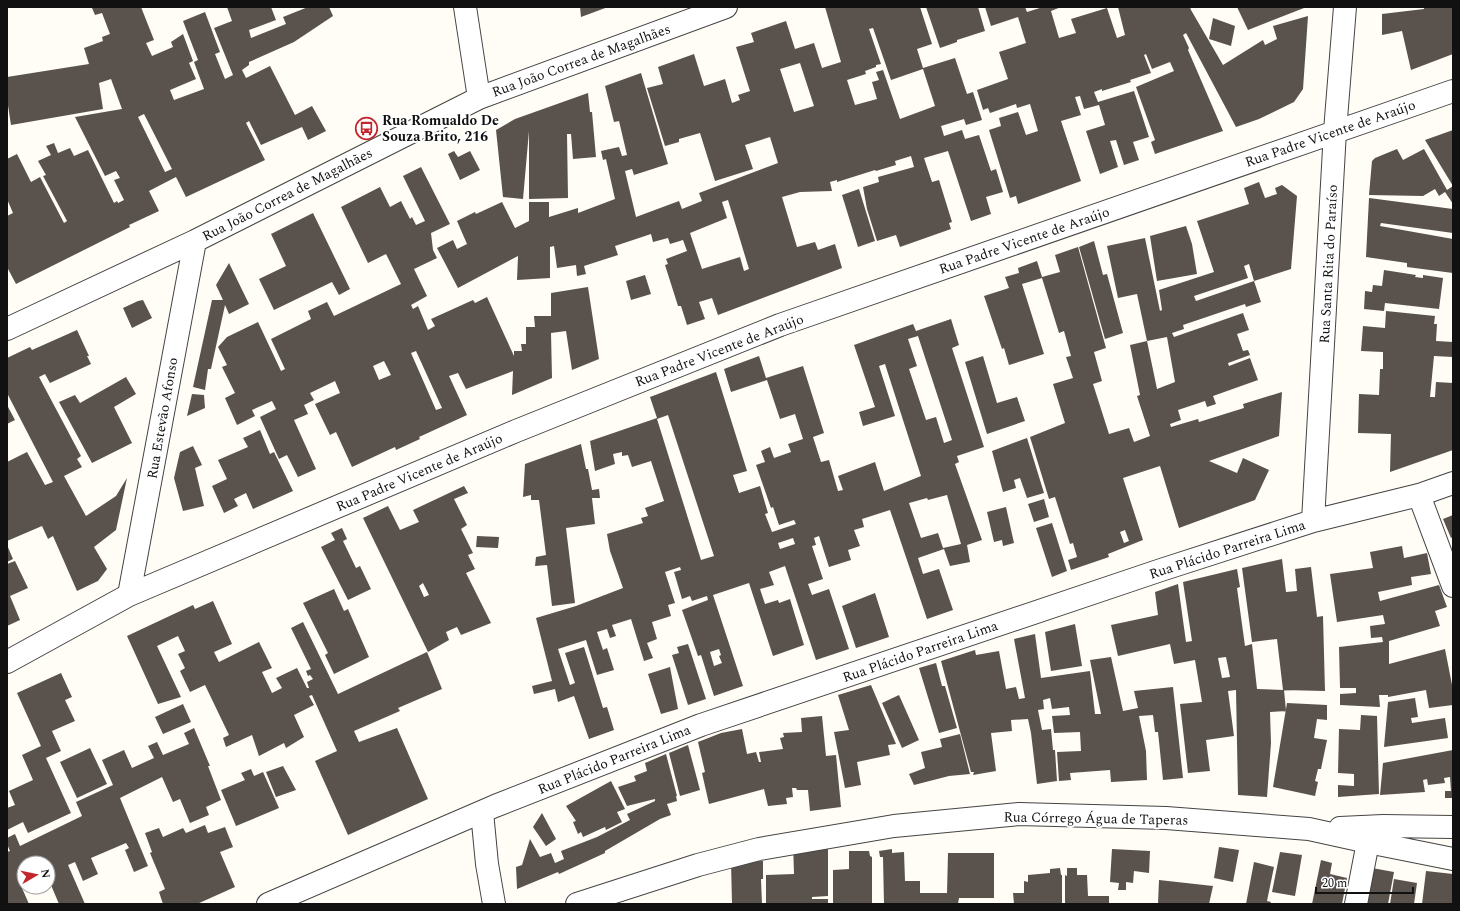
<svg xmlns="http://www.w3.org/2000/svg" width="1460" height="911" font-family="Spectral,serif">
<rect width="100%" height="100%" fill="#fffdf5"/>
<path fill="#5a524d" fill-rule="evenodd" d="M95,7H141L154,40L146,43L152,56L173,47L171,42L183,34L193,61L189,63L196,79L170,90L174,100L204,89L194,62L198,60L183,21L205,12L220,52L215,54L225,79L233,75L214,28L232,21L227,7H271L276,20L249,30L251,38L286,24L283,17L308,7H329L333,16L294,42L249,62V65L242,70L246,78L270,66L295,115L312,106L326,131L308,140L302,127L261,145L249,121L246,123L265,160L186,197L176,177L149,191L159,211L129,225L130,227L16,284L7,267V216L13,213L7,199V159L17,154L31,182L40,177L64,223L67,221L43,176L46,175L38,161L51,155L46,146L54,143L58,153L70,148L74,156L88,150L114,203L117,201L118,203L124,200L114,180L120,178L116,171L105,176L75,117L122,109L111,79L99,83L103,109L11,125L7,99V77L89,64L84,48L103,41L102,37L110,34L102,13L95,15L92,8ZM144,114L172,169L165,172L138,117Z
M580,7H608L581,17Z
M825,7H920L932,44L917,49L923,68L955,58L967,94L973,92L982,120L966,125L964,119L941,126L944,136L962,130L965,139L979,135L991,171L996,169L1003,192L986,197L991,214L971,221L948,151L924,158L932,182L939,180L952,222L949,223L951,229L900,247L896,235L877,241L867,209L863,187L879,182L878,177L914,167L911,156L895,161L896,165L876,171L875,170L837,182V180L830,182L832,191L800,192L782,197L797,247L815,242L818,250L835,244L842,268L718,315L712,298L699,302L705,319L687,325L681,306H678L665,265L668,264L666,259L687,251L683,240L670,244L668,238L653,242L651,234L615,246L618,255L584,266L586,274L577,276L576,265L557,268L554,246L550,247V278L517,280L518,256L458,288L437,248L453,240L457,249L467,244L457,221L475,212L476,214L502,202L515,228L529,221V202H549V217L578,208V213L615,199L606,159L603,160L601,151L619,147L622,156L627,155L619,121L614,122L605,86L641,73L668,164L634,175L632,169L625,171L636,217L679,201L682,209L702,201L699,193L778,163L770,137L745,145L753,169L715,181L700,133L679,139V142L665,146L647,88L663,84L658,67L694,54L704,86L725,79L732,103L740,100L738,95L750,91L736,47L754,42L751,33L786,21L795,49L814,43L822,68L841,62ZM873,28L891,80L923,69L935,106L900,119L883,70L876,72L879,80L872,82L877,99L855,105L847,80L866,74L865,71L876,67V65L881,64L869,29ZM800,63L814,106L794,112L780,69ZM728,200L749,269L744,271L740,257L702,269L690,233L727,218L722,202Z
M926,7H978L985,31L957,40V42L940,48Z
M985,7H1025L1027,12L1043,7H1061L1051,11L1059,38L1076,33L1071,19L1107,8L1117,38L1125,35L1118,7H1190L1191,10L1223,65L1263,40L1265,45L1277,39L1273,26L1308,16L1303,89L1294,102L1259,119L1236,127L1186,33L1183,35L1189,48L1188,50L1223,131L1155,154L1151,142L1155,140L1136,87L1174,71L1170,62L1152,69L1146,54L1144,55L1151,73L1130,80L1131,82L1102,91V89L1094,92L1098,102L1134,91L1149,137L1133,142L1139,160L1124,165L1116,140L1110,141L1118,167L1100,174L1086,131L1105,125L1099,105L1084,109L1080,96L1075,97L1081,115L1061,121L1081,181L1018,204L1016,196L1010,198L989,130L1001,126L999,118L1018,112L1026,135L1038,131L1030,104L1017,108L1016,104L990,113L988,108L983,110L977,90L1008,79L999,52L1026,43L1018,17L991,26Z
M1237,7H1303L1304,8L1248,30Z
M1424,7H1453V54L1411,70L1402,31L1382,35V14L1424,9Z
M1213,18L1235,26L1231,46L1209,39Z
M588,93L590,112H592L596,157L573,159L571,134H567L568,198L529,199V131L523,199L503,197L496,130L515,119Z
M1453,130V186L1425,140Z
M1397,149L1403,160L1424,149L1447,190L1453,186V204L1445,192L1439,196L1435,189L1423,196L1369,195L1372,161L1375,158Z
M454,151L458,157L470,151L480,170L460,180L448,154Z
M421,167L450,224L431,233L433,250L437,258L414,269L427,296L411,305L413,309L418,306L428,330L435,326L431,319L473,300L475,303L487,297L514,356V351H522L521,344H526V327H535L534,316H551V293L588,287L599,359L572,370L566,331L551,333L552,378L512,395L513,371L466,389L458,373L449,376L467,415L419,437L420,439L396,450L395,447L352,467L336,432L330,435L315,404L340,393L335,381L310,393L314,400L304,405L308,414L294,420L316,469L298,477L287,455L279,459L260,417L276,409L272,401L252,410L255,416L237,425L225,398L235,393L222,367L227,365L218,347L227,337L258,322L281,371L285,369L271,339L311,319L308,311L327,302L334,316L401,284L386,254L368,263L341,207L380,187L390,207L401,201L410,219L412,217L416,225L425,221L403,176ZM416,351L442,408L436,410L411,353ZM384,361L391,375L379,380L373,366Z
M1259,182L1265,198L1277,194L1275,188L1282,185L1297,196L1291,269L1254,281L1249,264L1244,266L1248,278L1194,296L1196,301L1254,281L1261,302L1246,307L1245,304L1183,325L1184,329L1172,333L1174,337L1243,313L1249,330L1237,334L1243,351L1248,350L1250,355L1228,363L1229,366L1250,358L1258,380L1213,396L1216,404L1207,407L1205,401L1178,410L1181,420L1170,424L1171,427L1198,419L1199,422L1244,408L1243,404L1282,392L1279,436L1209,461L1237,473L1243,458L1269,470L1255,500L1179,528L1160,466L1123,478L1143,540L1108,554L1109,557L1071,570L1068,560L1077,557L1073,543L1070,544L1055,497L1049,499L1030,437L1065,423L1053,384L1073,378L1066,357L1071,356L1064,331L1059,333L1042,278L1022,284L1044,354L1009,365L1004,348L1002,349L984,296L1009,288L1005,277L1019,273L1018,268L1037,261L1042,277L1060,272L1055,255L1078,247L1106,348L1094,352L1102,381L1093,384L1109,434L1129,428L1134,442L1150,436L1137,396L1140,395L1130,345L1147,341L1137,294L1118,298L1107,246L1145,238L1160,311L1162,310L1159,290L1214,272L1197,221L1249,204L1244,188ZM1167,337L1175,382L1157,389L1147,341ZM1125,530L1129,541L1124,543L1120,532Z
M859,189L875,241L858,247L842,195Z
M1369,198L1453,209V233L1381,223L1380,226L1453,239V273L1407,267V263L1366,257Z
M313,213L350,289L339,295L332,282L274,310L259,279L286,266L271,234Z
M1186,226L1192,244L1197,274L1157,281L1150,236Z
M1094,241L1103,275L1107,274L1123,333L1105,339L1079,247Z
M229,263L249,304L229,314L225,305L211,369H208L205,390L193,387L212,300H223L216,285Z
M1384,270L1416,275L1415,277L1423,278V275L1443,278L1439,309L1385,303L1384,311L1364,309L1365,291L1372,292L1373,285L1382,286Z
M645,275L651,294L631,300L626,281Z
M143,300L152,318L132,328L123,308L138,301Z
M1386,311L1435,316L1434,324H1437L1436,341L1453,342V357L1434,356L1430,397H1435L1436,382L1453,383V450L1390,472L1391,434L1358,433L1359,394L1379,395L1380,369H1383V352L1361,351L1363,326L1385,328Z
M951,319L959,345L952,348L984,447L957,456L959,462L955,464L982,540L967,545L970,562L950,566L944,549L918,558L923,574L939,569L953,610L927,619L890,510L862,519L864,527L854,530L860,546L848,550L851,560L829,567L819,536L814,538L816,545L812,546L823,579L808,584L812,595L829,589L849,649L816,660L785,566L769,572L774,585L760,589L765,604L778,600L779,603L790,599L804,645L773,656L749,583L713,595L743,686L714,696L701,655L698,656L682,610L708,600L707,596L692,601L690,596L682,599L674,572L681,570L680,567L665,572L675,603L668,605L671,616L652,622L657,639L647,643L653,658L644,661L631,619L612,625L616,636L610,638L607,629L597,632L603,650L607,648L614,670L597,675L586,640L558,649L570,685L575,683L565,653L584,647L603,708L607,707L614,730L589,739L574,696L558,702L555,689L534,694L532,686L552,681L536,618L576,606L623,588L610,551L607,534L643,523L641,518L648,516L645,508L664,501L651,461L632,467L628,455L622,456V452L613,454L615,464L595,471L590,441L657,418L650,397L716,372L747,471L733,475L739,493L760,486L768,513L765,514L772,532L796,524L794,520L779,525L773,507L771,508L756,465L765,462L761,451L770,447L774,458L791,452L788,444L803,439L795,414L780,419L767,380L731,392L724,369L759,356L766,378L803,366L824,433L813,437L821,462L829,460L838,491L843,490L838,476L875,462L884,491L921,476L885,364L879,366L895,416L863,426L859,412L875,407L854,345L913,324L916,331ZM918,336L952,440L944,443L936,417L926,420L909,369L917,366L908,339ZM668,415L714,556L701,560L657,419ZM947,495L961,544L943,548L938,533L921,538L909,503L927,498L928,500ZM793,538L795,544L780,549L778,543ZM719,649L721,655L719,656L722,663L714,666L710,652Z
M77,330L89,356H87L91,364L50,383L45,374L39,377L81,456L77,459L82,467L64,476L86,516L116,496L127,478L116,530L94,547L107,569L98,581L77,591L53,536L48,539L42,526L7,541V462L27,452L45,485L53,482L7,393V358L30,347L32,350Z
M983,356L997,403L1017,397L1025,421L987,434L965,362Z
M126,377L136,394L114,407L132,443L92,463L59,402L75,395L80,403Z
M192,394L204,395L205,408L187,416Z
M7,405L15,420L7,424Z
M260,430L270,454L274,452L293,491L253,509L246,493L234,499L238,506L224,513L212,486L227,479L218,460L248,447L243,438Z
M1027,438L1044,493L1027,498L1020,478L1014,480L1016,488L1003,492L992,451Z
M581,444L586,469H588L592,490L599,489L600,498H592L595,524L566,528L575,603L552,606L547,565L535,566L536,557L546,555L539,500H531V495L523,497L525,464Z
M193,446L202,465L195,468L204,506L183,511L174,478L180,452Z
M464,486L468,493L454,499L467,525L461,529L473,553L468,555L475,569L466,573L491,623L461,635L457,627L446,632L449,640L428,652L363,518L388,506L400,530L419,522L413,510ZM423,583L429,595L424,597L419,586Z
M1044,499L1049,517L1034,522L1028,504Z
M1006,507L1014,543L1003,546L1002,540L994,542L987,512Z
M1453,515V537L1451,538L1443,519Z
M1052,523L1067,571L1052,577L1036,528Z
M342,528L347,539L343,541L356,568L360,566L371,589L348,600L321,547L335,540L331,533Z
M477,536L499,537L498,548L476,547Z
M7,545L13,559L7,562Z
M1402,546L1404,558L1427,553L1431,574L1411,577L1412,585L1378,592L1380,601L1439,585L1447,607L1435,611L1440,626L1389,641V664L1445,649L1453,690V705L1429,708L1426,690L1388,697V695H1379L1380,707L1340,705V694L1356,693V688H1340L1339,647L1383,642L1382,637L1371,638L1370,626L1385,624L1383,615L1337,622L1330,574L1373,568L1370,552Z
M1282,559L1286,592L1297,591L1295,569L1311,567L1317,617L1323,616L1325,691L1283,690L1277,639L1252,642L1242,568Z
M15,561L28,588L10,596L20,620L7,626V564Z
M1237,569L1240,587L1237,588L1245,646L1252,644L1257,689L1284,690L1286,711L1270,712L1271,743L1267,797L1238,795L1236,690L1228,691L1234,736L1206,740L1210,771L1188,773L1180,704L1202,702L1195,660L1174,664L1170,644L1118,656L1111,625L1158,615L1155,592L1178,584L1186,642L1192,641L1183,582ZM1226,657L1230,677L1222,678L1218,658Z
M334,589L344,611L348,609L369,657L334,674L325,655L328,653L303,603Z
M875,593L889,637L856,648L842,606Z
M213,601L232,644L214,652L219,662L259,642L272,668L262,672L272,693L282,688L276,678L297,668L307,688H309L307,682L313,679L310,675L308,676L306,671L311,669L291,628L303,622L338,694L427,652L442,689L398,708L400,711L354,731L359,742L397,728L428,799L348,835L315,761L337,751L312,695L309,696L314,705L294,715L304,737L286,748L284,743L259,756L252,735L226,747L223,738L229,735L205,685L190,692L180,671L185,668L178,654L185,651L178,636L157,646L181,697L158,704L127,636L193,605L195,609Z
M1075,624L1082,666L1051,671L1045,632Z
M1035,634L1041,678L1090,671L1095,714H1101L1090,660L1111,657L1123,711L1138,708L1134,691L1173,687L1183,778L1163,780L1158,732H1155L1153,715L1139,716L1146,751L1147,780L1111,782L1110,770L1070,773L1071,780L1059,781L1057,752L1081,751L1080,732L1054,733L1052,716L1070,715L1069,707L1052,709L1050,698L1043,700L1044,709L1038,710L1042,730L1051,729L1053,750H1055L1057,781L1037,784L1031,733L1028,719L1011,720L1012,731L991,733L996,771L973,775L974,772H971L941,661L975,650L976,655L999,651L1006,689L1016,687L1019,699L1025,698L1014,639Z
M688,644L706,699L688,705L672,655L679,653L677,647Z
M936,663L942,686H945L957,728L939,733L919,668Z
M670,667L678,709L661,714L648,674Z
M61,673L72,697L65,700L75,721L52,731L61,751L46,758L71,813L28,833L23,822L7,830V808L15,805L9,791L33,780L22,755L41,746L17,693Z
M871,685L896,744L888,745L890,755L857,762L861,785L845,788L834,732L849,730L838,695Z
M899,695L919,740L902,748L882,703Z
M1415,698L1418,717L1411,718L1412,723L1445,718L1448,738L1384,747L1388,702Z
M1287,703L1327,705V720L1317,719L1314,738L1327,740L1321,769H1318L1315,781L1318,782L1315,796L1273,787Z
M183,704L191,722L163,734L155,717Z
M1361,715L1377,716L1379,794L1338,797V785L1354,786V774L1338,773L1339,729L1360,730Z
M822,716L826,756L836,755L841,807L810,811L808,790H797L796,788H792L793,797L786,798L787,804L768,806L764,789L709,804L702,773L705,772L698,742L721,733L742,729L747,754L756,752L759,762H761L759,752L783,749L780,738L784,737L783,733L802,732L801,718Z
M194,728L210,766H208L221,800L206,807L209,815L190,823L180,799L173,802L162,777L120,798L148,866L134,872L125,850L129,848L126,843L91,858L98,874L83,881L75,862L68,865L85,904H59L48,878V863H24V876L18,879L29,904H7V852L10,851L7,844V838L15,834L20,846L82,816L76,802L113,785L102,760L124,750L132,768L154,758L148,746L157,742L163,755L189,744L184,733Z
M960,734L970,774L949,776L914,785L909,774L925,768L921,752L942,747L940,739Z
M688,745L700,790L680,796L669,753Z
M90,748L107,784L77,798L60,762Z
M1453,750V798H1445V791H1451L1450,777L1444,778L1445,783L1428,785L1427,779L1423,780L1425,792L1380,795L1383,763Z
M666,754L677,796H676L677,801L667,804L671,815L660,819L605,851V853L559,874L558,872L517,889L516,867L522,865L530,839L540,857L551,853L555,863L564,859L561,851L597,837L630,820L627,814L655,801V799L627,806L618,787L636,781L634,776L647,771L645,763Z
M283,766L296,790L276,797L266,772Z
M251,769L254,776L263,772L279,808L236,826L221,790L245,780L241,773Z
M611,781L625,809L617,812L622,822L606,830L605,827L583,837L581,832L578,834L573,822L576,821L566,806Z
M542,813L556,839L546,846L533,827Z
M205,825L208,833L225,827L233,847L220,852L235,887L197,904H163L159,892L165,889L150,853L152,852L145,833L159,828L163,837L183,828L186,833Z
M793,843L816,850L828,849V896L812,897V899H828V904H766V875L794,874Z
M1219,847L1239,850L1233,882L1214,878Z
M892,849V853L904,852L905,881H920V893H947L948,853H994V898H959L958,904H884L883,857H880L879,851Z
M1112,849L1150,851L1149,873L1134,871L1133,883L1126,882V890H1118L1119,883L1110,882Z
M849,851H869L870,856L872,857V904H833V870L849,869Z
M1280,852L1302,855L1295,896L1272,892Z
M1321,860L1332,863L1330,874L1347,878L1342,904H1312Z
M763,861V879H761L762,904H732L731,862Z
M1254,862L1274,867L1267,901L1271,902L1270,904H1246Z
M1060,868L1061,875H1062V904H1014L1013,893H1024V881L1028,882V875L1050,873V869Z
M1067,868H1077V875H1087L1088,896H1109V904H1065V875L1067,876Z
M1372,868L1394,872L1388,904H1359Z
M1426,871L1453,874V904H1422Z
M1394,879L1417,883L1414,904H1390Z
M1159,880L1213,886L1209,904H1158Z"/>
<g fill="none" stroke-linecap="round" stroke-linejoin="round">
<defs>
<path id="minor" d="M465,7L479,98
M7,329L195,241L479,98L726,7
M1419,495L1453,586
M1313,521L1335,131L1345,7
M129,595L195,241
M7,662L129,595L516,431L780,325L1453,91
M482,812L487,864L494,904
M1340,828L1383,826L1453,827
M268,904L495,806L701,725L1161,570L1313,521L1419,495L1453,483
M577,904L698,865L759,849L894,826L1019,814L1166,818L1309,829L1368,842L1453,859
M1356,904L1368,842"/>
</defs>
<use href="#minor" stroke="#444" stroke-width="24"/>
<use href="#minor" stroke="#fff" stroke-width="22"/>
</g>
<defs>
<symbol id="bus-ring" viewBox="-11 -11 22 22"><circle r="9.5" fill="#fff" stroke="#c4262e" stroke-width="1.5"/><path d="M-5-6H5V4H4V6H2V4H-2V6H-4V4H-5ZM-3.5-4V0h7V-4ZM-3.5 1.2v1.5H-2V1.2ZM2 1.2v1.5H3.5V1.2Z" fill="#c4262e"/></symbol>
</defs>
<g fill-rule="evenodd">
<use href="#bus-ring" x="354" y="116" width="25" height="25"/>
</g>
<g text-anchor="middle" stroke-width="4" stroke-linejoin="round" paint-order="stroke">
<g font-size="14" fill="#111" stroke="#fff">
<text transform="translate(581 60) rotate(-20)" y="5">Rua João Correa de Magalhães</text>
<text transform="translate(1330 133) rotate(-19)" y="5">Rua Padre Vicente de Araújo</text>
<text transform="translate(287 194) rotate(-27)" y="5">Rua João Correa de Magalhães</text>
<text transform="translate(1024 240) rotate(-19)" y="5">Rua Padre Vicente de Araújo</text>
<text transform="translate(1328 264) rotate(-87)" y="5">Rua Santa Rita do Paraíso</text>
<text transform="translate(719 350) rotate(-21)" y="5">Rua Padre Vicente de Araújo</text>
<text transform="translate(162 418) rotate(-80)" y="5">Rua Estevão Afonso</text>
<text transform="translate(419 472) rotate(-23)" y="5">Rua Padre Vicente de Araújo</text>
<text transform="translate(1227 549) rotate(-18)" y="5">Rua Plácido Parreira Lima</text>
<text transform="translate(920 651) rotate(-19)" y="5">Rua Plácido Parreira Lima</text>
<text transform="translate(614 759) rotate(-22)" y="5">Rua Plácido Parreira Lima</text>
<text transform="translate(1096 818) rotate(1)" y="5">Rua Córrego Água de Taperas</text>
</g>
<g font-size="14" font-weight="bold" fill="#111" stroke="#fff" text-anchor="start">
<text x="382" y="125">Rua Romualdo De<tspan x="382" dy="16">Souza Brito, 216</tspan></text>
</g>
</g>
<rect width="1460" height="911" fill="none" stroke="#111111" stroke-width="16"/>
<g transform="translate(36 875) rotate(81)"><circle r="19" fill="#ffffff" stroke="#a0a0a0"/>
<path d="M0-3L7 15L0 10L-7 15Z" fill="#c4262e"/>
<text y="-6" font-size="11" font-weight="bold" text-anchor="middle" fill="#111111">N</text>
</g>
<path d="M1316 887v6h97v-6" fill="none" stroke="#111111" stroke-width="2"/>
<text x="1322" y="887" font-size="12" fill="#111111" stroke="#ffffff" stroke-width="3" paint-order="stroke">20 m</text>
</svg>
